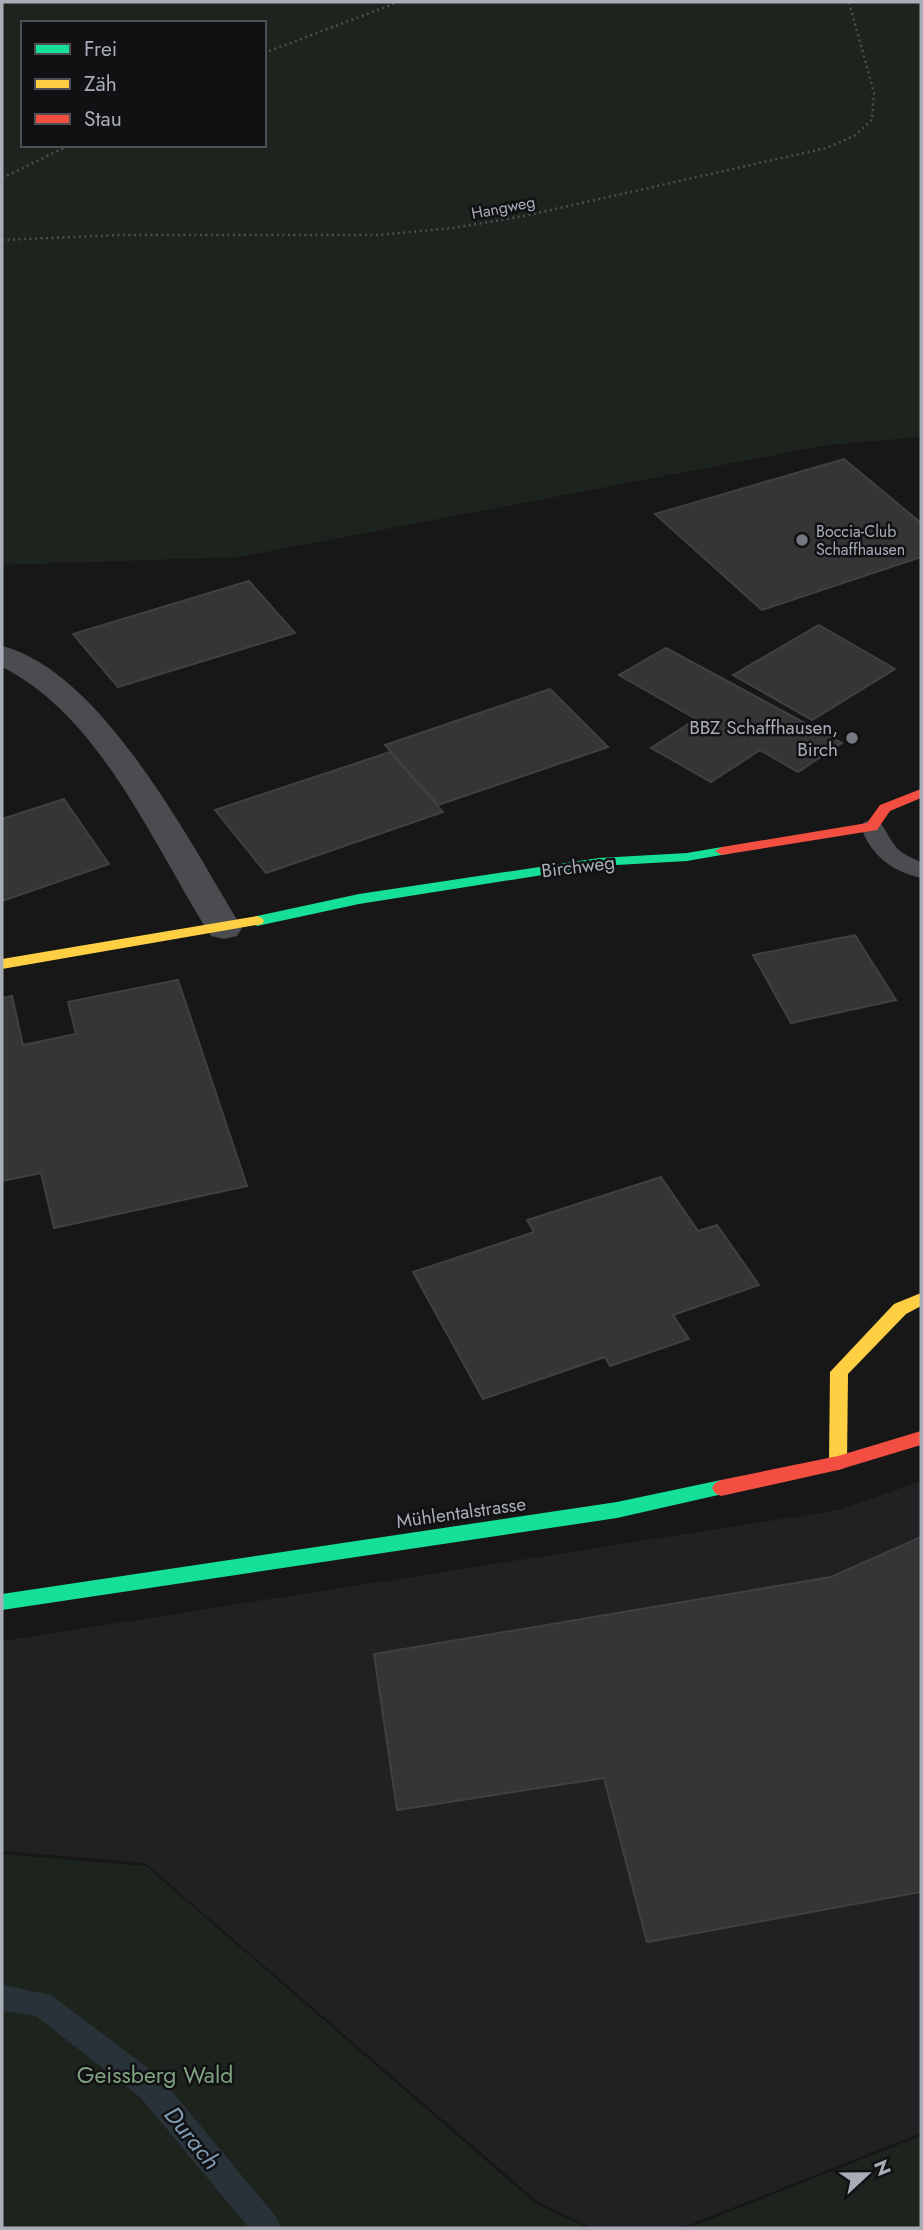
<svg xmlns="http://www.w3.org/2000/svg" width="923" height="2230" font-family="Jost,sans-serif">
<rect width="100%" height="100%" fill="#171717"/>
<path fill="#212123" d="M921,1481V2133L681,2228H592L537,2201L145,1863L2,1851V1641L838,1510Z"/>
<path fill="#1d241e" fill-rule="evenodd" d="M2,2H921V437L827,445L240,557L2,565ZM23,23H264V145H23Z
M2,1854L146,1866L536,2204L588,2228H2Z
M921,2136V2228H687H688Z"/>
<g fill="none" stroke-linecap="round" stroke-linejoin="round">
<path fill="#2a3239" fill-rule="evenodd" d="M2,1985L51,1995L161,2078L277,2218L281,2228H249L141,2098L36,2016L2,2011Z"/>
</g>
<path fill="#353536" stroke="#3f4043" stroke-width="2" d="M844,459L921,523V557L762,610L655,514Z
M249,581L295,633L118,687L73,634Z
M819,625L895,669L812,720L733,675Z
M666,648L842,743L798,772L760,750L711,782L651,748L696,719L619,675Z
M550,689L608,747L438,805L385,745Z
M390,752L443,812L266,873L215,810Z
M64,799L109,864L2,901V819Z
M855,935L896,1000L791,1023L753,955Z
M178,980L247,1186L54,1228L41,1173L2,1181V998L12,996L23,1045L76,1034L68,1002Z
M661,1177L698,1231L717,1225L759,1285L673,1315L689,1339L610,1366L605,1357L483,1399L413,1272L534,1232L527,1220Z
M921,1537V1892L647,1942L604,1778L397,1810L374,1654L831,1577Z"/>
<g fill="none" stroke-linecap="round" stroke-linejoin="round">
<path stroke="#4d4e52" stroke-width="2.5" stroke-dasharray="2 3.5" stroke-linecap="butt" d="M264,53L399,2
M2,178L70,145
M2,240L120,235H378L453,228L524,216L826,148L854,136L872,120L874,93L849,2"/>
<path fill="#4b4c50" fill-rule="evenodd" d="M872,820L880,822C896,846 892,850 921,862V878C892,871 871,856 861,827L864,822Z"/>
<path fill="#4b4c50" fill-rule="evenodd" d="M2,646C102,671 191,844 242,928L237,936L224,939L211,936C154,847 101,716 2,667Z"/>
<path fill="#16e098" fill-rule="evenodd" d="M722,847L729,851L727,854L687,861L599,866L359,904L257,926L250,921L257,916L359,894L599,858L687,853Z
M721,1480L727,1483L730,1488L727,1493L617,1518L2,1610V1594L617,1502Z"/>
<path fill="#ffcf43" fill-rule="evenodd" d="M257,916L262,918L264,921L262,924L2,969V959Z
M921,1293V1306L906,1314L848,1374L847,1463L844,1468L838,1470L832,1468L829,1463L830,1372L894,1304Z"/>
<path fill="#f24e42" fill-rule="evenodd" d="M921,789V798L890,811L877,830L722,855L715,851L722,847L867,823L880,805Z
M921,1431V1445L838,1470L721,1496L715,1493L712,1488L715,1483L721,1480L838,1456Z"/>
</g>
<g fill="#757880" stroke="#111113" stroke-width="2.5">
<circle cx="802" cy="540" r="7"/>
<circle cx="852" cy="738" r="7"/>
</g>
<g text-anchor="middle" stroke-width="5" stroke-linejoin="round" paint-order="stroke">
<g font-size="16" fill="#a8adb8" stroke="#111113">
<text transform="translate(503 207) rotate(-11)" y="6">Hangweg</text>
</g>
<g font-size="16" fill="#a8adb8" stroke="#111113" text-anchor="start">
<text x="816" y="537">Boccia-Club<tspan x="816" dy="18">Schaffhausen</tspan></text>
</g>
<g font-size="19" fill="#a8adb8" stroke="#111113" text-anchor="end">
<text x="838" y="734">BBZ Schaffhausen,<tspan x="838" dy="22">Birch</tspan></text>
</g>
<g font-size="19" fill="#a8adb8" stroke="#111113">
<text transform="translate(578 866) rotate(-7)" y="7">Birchweg</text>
<text transform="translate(461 1512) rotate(-8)" y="7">Mühlentalstrasse</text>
</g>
<g font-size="23" fill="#7fa381" stroke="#111113">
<text x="155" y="2083">Geissberg Wald</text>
</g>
<g font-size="24" font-style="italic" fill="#7f9bb3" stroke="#111113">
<text transform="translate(192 2138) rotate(51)" y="8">Durach</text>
</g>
</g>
<rect width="923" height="2230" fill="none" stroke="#a8adb8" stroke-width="7"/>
<rect x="21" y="21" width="245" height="126" fill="#111113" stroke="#4d4f55" stroke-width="2"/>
<rect x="35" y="44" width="35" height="10" fill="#16e098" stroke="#4d4f55" stroke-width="2"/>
<text x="84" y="56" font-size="21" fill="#a8adb8">Frei</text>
<rect x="35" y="79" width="35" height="10" fill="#ffcf43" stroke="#4d4f55" stroke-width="2"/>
<text x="84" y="91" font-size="21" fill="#a8adb8">Zäh</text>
<rect x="35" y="114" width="35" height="10" fill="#f24e42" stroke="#4d4f55" stroke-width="2"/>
<text x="84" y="126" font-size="21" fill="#a8adb8">Stau</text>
<g transform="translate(867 2174) rotate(68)" stroke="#111113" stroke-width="5" paint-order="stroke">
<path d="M0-5L12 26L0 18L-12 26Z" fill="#a8adb8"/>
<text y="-10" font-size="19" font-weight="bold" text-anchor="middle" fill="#a8adb8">N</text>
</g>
</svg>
